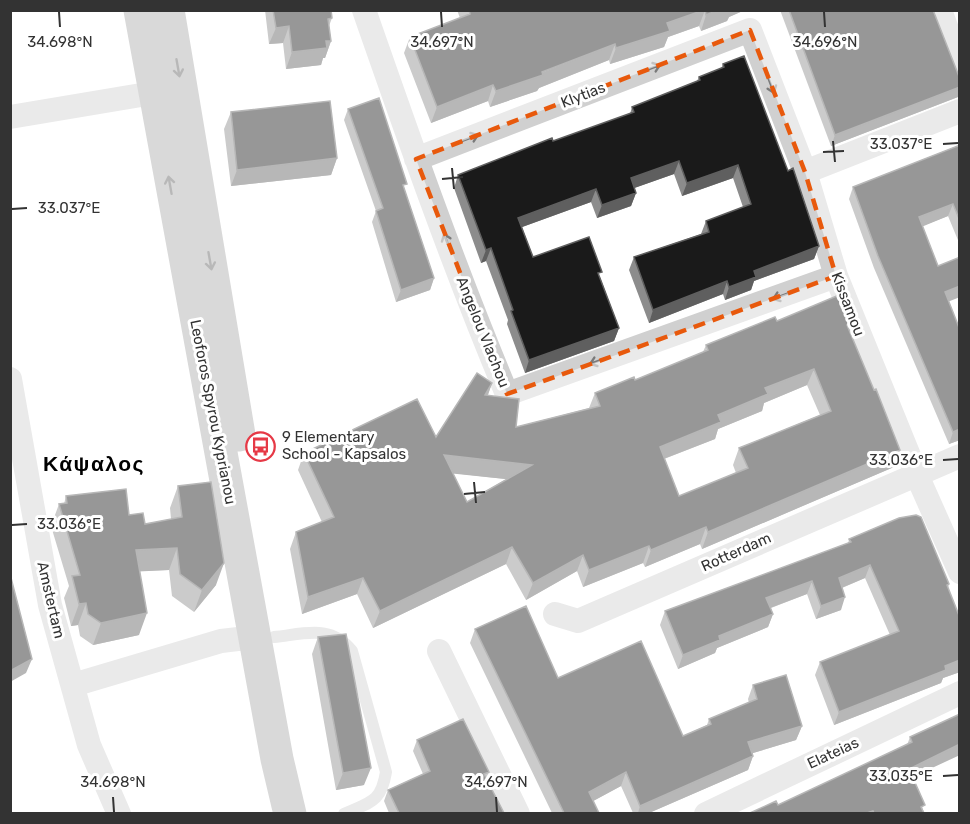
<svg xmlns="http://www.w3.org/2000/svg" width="970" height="824" font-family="Rubik,sans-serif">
<rect width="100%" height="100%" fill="#fff"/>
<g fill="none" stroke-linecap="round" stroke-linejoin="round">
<path stroke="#d0d0d0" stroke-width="12" d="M274,637C304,634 331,624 352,651L386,772C381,803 370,802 344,814"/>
<path stroke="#d0d0d0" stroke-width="24" d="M364,10C409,139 454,268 507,394L836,276
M940,10L960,65
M10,117L153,93
M416,159L750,30L805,172L836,276L916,473L960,572
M805,172L960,111
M10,379L50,605L89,745L119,814
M555,614L578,621L960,456
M439,651L518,814
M73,685L221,641L256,637
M706,814L960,693"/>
<path stroke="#ababab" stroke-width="33" d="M140,10L277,759L290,814
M168,10L239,435"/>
</g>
<path fill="#8c8c8c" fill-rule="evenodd" d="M265,10H331L332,18L329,26L331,41L325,58H323L321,65L286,69L283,43L269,44Z
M457,10H745L729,17L727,21L701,31L699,26L668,37L664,47L610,64L609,60L539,88L537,91L490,107L488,101L431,123L404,53L410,37L460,18Z
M780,10H933L960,79V93L958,97L831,146Z
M723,64L788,171L819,246L814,259L754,281L751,290L725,300L723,294L649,323L629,270L634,257L701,234L706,221L743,207L733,178L682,196L674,174L634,188L636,193L631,206L597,218L591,202L522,227L533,257L600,277L619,328L614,341L525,373L507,324L508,320L486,261L481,263L454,188L458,175L630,114L632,107L697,81L699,77L721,69Z
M348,109L405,191L434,278L430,290L396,302L372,222L376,211L344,120Z
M231,112L337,158L331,175L231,186L224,129Z
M960,145V245L948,216L922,226L948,302L960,330V440L949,444L874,268L849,199L853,187Z
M777,321L851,324L849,329L894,467L702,549L700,544L645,567L643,563L583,587L577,571L526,600L506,564L373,628L357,594L302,614L290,549L296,532L322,522L298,470L304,453L436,437L492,383L488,395L516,427L589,408L595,393L635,380L703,352L706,345ZM807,385L820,415L739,448L733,465L736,473L679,496L664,459L715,439L718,429L762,411L764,403ZM453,473L487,477L506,479L467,502Z
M178,486L216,585L194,612L172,596L169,570L140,571L139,635L93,645L80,636L78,625L71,626L64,598L69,586L51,526L59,504H64L66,496L129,515L145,524L171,519L170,508Z
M849,539L949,584L948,588L960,618V672L943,678L941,683L834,725L815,675L820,662L890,635L865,578L842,588L841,610L816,619L807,594L771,608L773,614L768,627L717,648L715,653L678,669L660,625L665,611L848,544Z
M475,629L558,678L683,736L707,725L709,719L749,703L748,699L753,685L802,726L796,740L753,753V756L748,770L649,813H633L621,786L593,801L599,813H552L470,643Z
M318,637L364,785L336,790L312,654Z
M960,714L913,777L924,813H750L778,805L907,745L910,737Z
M417,740L489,772L486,778L504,813H389L384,801L388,790L423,774L413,751Z"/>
<path fill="#5f5f5f" d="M705,10L699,26L668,37L664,47L610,64L616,48L667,23Z
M718,10H745L729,17L727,21L701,31L706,15Z
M289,26L283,43L269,44L276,28Z
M326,41H331L325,58H323L321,65L286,69L292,52Z
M615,44L609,60L539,88L537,91L490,107L496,91Z
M493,85L488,101L431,123L437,107Z
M960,87V93L958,97L831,146L835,135Z
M337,158L331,175L231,186L237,170Z
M679,161L674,174L626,191L631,178Z
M738,165L733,178L682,196L687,183Z
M596,189L591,202L514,230L518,218Z
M636,193L631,206L597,218L602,205Z
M953,204L948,216L914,230L919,217Z
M819,246L814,259L754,281L751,290L725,300L729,287L754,271Z
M491,248L486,261L481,263L486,250Z
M434,278L430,290L396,302L401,290Z
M727,281L723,294L649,323L653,310Z
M960,286V297L940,305L945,292Z
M619,328L614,341L525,373L529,360Z
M814,369L807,385L764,403L762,411L718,429L715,439L653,463L660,447L765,388Z
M492,383L486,400L485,395Z
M960,429V440L949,444L953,432Z
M900,450L894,467L702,549L708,532Z
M444,455L532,465L525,481L438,472Z
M706,527L700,544L645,567L651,550Z
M649,546L643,563L583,587L589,570Z
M512,547L506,564L373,628L380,611Z
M177,548L169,570L128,572L136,550Z
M583,555L577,571L526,600L533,583Z
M224,563L216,585L194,612L202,590Z
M870,565L865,578L834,591L839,578Z
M363,578L357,594L302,614L308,597Z
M812,581L807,594L762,611L766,598Z
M845,597L841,610L816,619L821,606Z
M86,603L78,625L71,626L79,604Z
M147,613L139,635L93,645L101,623Z
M773,614L768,627L717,648L715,653L678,669L683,655L719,636Z
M32,659L26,673L10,682V671Z
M960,660V672L943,678L941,683L834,725L839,712Z
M802,726L796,740L743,756L748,742Z
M960,744V755L904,781L909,769Z
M753,756L748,770L649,813H638L640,806Z
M371,768L364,785L336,790L343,773Z
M626,772L621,786L584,806L589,792Z"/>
<path fill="#1a1a1a" stroke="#5f5f5f" stroke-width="1.5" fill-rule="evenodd" d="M273,10H331L332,18L328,19L331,41H326L327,48L292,52L289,26L276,28Z
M469,10H704L667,23L670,31L616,48L615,44L542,72L543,75L496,91L493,85L437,107L410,37L470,14Z
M705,10H718L706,15Z
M789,10H933L960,79V87L835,135Z
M744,56L788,171L793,168L819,246L754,271L756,277L729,287L727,281L653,310L634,257L709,232L706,221L751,204L738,165L687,183L679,161L631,178L636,193L602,205L596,189L518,218L533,257L589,237L602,272L598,273L619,328L529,360L511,311L513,310L491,248L486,250L458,175L552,138L553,141L634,112L632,107L700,80L699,77L724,67L723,64Z
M379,98L407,184L403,185L434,278L401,290L376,211L383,208L348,109Z
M330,101L337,158L237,170L231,112Z
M960,145V221L953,204L919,217L938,266L960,257V286L945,292L960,330V429L953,432L878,256L853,187Z
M839,295L851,324L847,325L874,390L876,389L900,450L708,532L706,527L651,550L649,546L589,570L583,555L533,583L512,547L380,611L363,578L308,597L296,532L334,517L304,453L417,399L436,437L477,373L492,383L485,395L519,399L516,427L600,406L595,393L634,377L635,380L708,350L706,345L775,317L777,321ZM814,369L831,411L739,448L748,468L679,496L660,447L721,422L718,415L768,394L765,388ZM444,455L532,465L467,502Z
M211,482L224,563L202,590L180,574L177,548L136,550L147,613L101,623L88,614L86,603L79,604L72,576L80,575L59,504L67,503L66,496L126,489L129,515L143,513L145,524L182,517L178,486Z
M916,515L921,517L949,584L947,585L960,618V660L945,666L946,670L839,712L820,662L899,631L870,565L839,578L845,597L821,606L812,581L766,598L773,614L719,636L720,640L683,655L665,611L851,542L849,539L899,518Z
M10,574L32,659L10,671Z
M526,606L558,678L641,641L683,736L711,724L709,719L757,699L753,685L786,675L802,726L748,742L753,756L640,806L626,772L589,792L599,813H564L475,629Z
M346,634L371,768L343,773L318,637Z
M960,714V744L909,769L925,805L921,807L924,813H874L873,811L867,813H750L776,801L778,805L912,742L910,737Z
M463,719L489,772L484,774L504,813H399L388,790L430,771L417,740Z"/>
<defs><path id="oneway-shaft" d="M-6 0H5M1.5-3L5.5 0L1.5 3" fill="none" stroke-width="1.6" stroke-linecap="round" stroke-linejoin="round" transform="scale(1.5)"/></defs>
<g stroke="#636363">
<use href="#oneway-shaft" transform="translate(178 68) rotate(80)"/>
<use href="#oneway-shaft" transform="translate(170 185) rotate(-100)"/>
<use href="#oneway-shaft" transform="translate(210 261) rotate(80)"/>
</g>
<g stroke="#7a7a7a">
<use href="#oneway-shaft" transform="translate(652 68) rotate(-21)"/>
<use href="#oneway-shaft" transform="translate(771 85) rotate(69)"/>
<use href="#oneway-shaft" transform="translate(470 138) rotate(-21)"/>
<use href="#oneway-shaft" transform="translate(447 242) rotate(-111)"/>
<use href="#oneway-shaft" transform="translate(781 296) rotate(160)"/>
<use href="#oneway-shaft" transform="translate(598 361) rotate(160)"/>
</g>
<path d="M0 0H970V824H0ZM750,30L805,172L836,276L507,394L416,159Z" fill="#fff" fill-opacity=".55" fill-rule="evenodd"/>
<path fill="none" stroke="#e8590c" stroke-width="4.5" stroke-dasharray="12 8" stroke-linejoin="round" d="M750,30L805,172L836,276L507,394L416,159Z"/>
<path fill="none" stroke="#333" stroke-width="2" d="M59,12L60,27M441,12L442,27M824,12L825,27M833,141L835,162M943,144L958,143M823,152L844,151M452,168L454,189M442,179L463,177M12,209L27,208M943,460L958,459M474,482L476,503M464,494L485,492M12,525L27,524M943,776L958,775M113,797L114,812M496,797L497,812"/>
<defs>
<symbol id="bus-ring" viewBox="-11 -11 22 22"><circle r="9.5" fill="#fff" stroke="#e63946" stroke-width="1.5"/><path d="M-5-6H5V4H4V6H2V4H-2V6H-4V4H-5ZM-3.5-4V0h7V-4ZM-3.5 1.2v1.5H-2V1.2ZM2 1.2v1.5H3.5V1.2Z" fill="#e63946"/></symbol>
</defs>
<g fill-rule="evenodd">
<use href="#bus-ring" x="244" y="430" width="33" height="33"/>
</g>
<g text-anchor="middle" stroke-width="6" stroke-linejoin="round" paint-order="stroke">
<g font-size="15" fill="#333" stroke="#fff">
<text transform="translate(583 95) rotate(-21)" y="5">Klytias</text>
<text transform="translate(848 304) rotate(69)" y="5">Kissamou</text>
<text transform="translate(483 332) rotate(68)" y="5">Angelou Vlachou</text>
<text transform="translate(213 412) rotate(79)" y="5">Leoforos Spyrou Kyprianou</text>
<text transform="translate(736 552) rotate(-24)" y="5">Rotterdam</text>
<text transform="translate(51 600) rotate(77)" y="5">Amstertam</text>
<text transform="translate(833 753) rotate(-25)" y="5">Elateias</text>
</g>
<g font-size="15" fill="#333" stroke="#fff" text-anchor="start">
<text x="282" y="442">9 Elementary<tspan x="282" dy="17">School - Kapsalos</tspan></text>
</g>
<g font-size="21" font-weight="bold" letter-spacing="1.5" fill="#000" stroke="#fff">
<text x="94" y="471">Κάψαλος</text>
</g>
</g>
<g font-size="15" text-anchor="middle" fill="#333" stroke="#fff" stroke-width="6" stroke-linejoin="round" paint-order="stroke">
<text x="60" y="47">34.698°N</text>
<text x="442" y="47">34.697°N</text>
<text x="825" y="47">34.696°N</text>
<text x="901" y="149">33.037°E</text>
<text x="69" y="213">33.037°E</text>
<text x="901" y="465">33.036°E</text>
<text x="69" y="529">33.036°E</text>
<text x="901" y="781">33.035°E</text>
<text x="113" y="787">34.698°N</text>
<text x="496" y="787">34.697°N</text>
</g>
<rect width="970" height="824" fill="none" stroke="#333333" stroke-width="24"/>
</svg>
